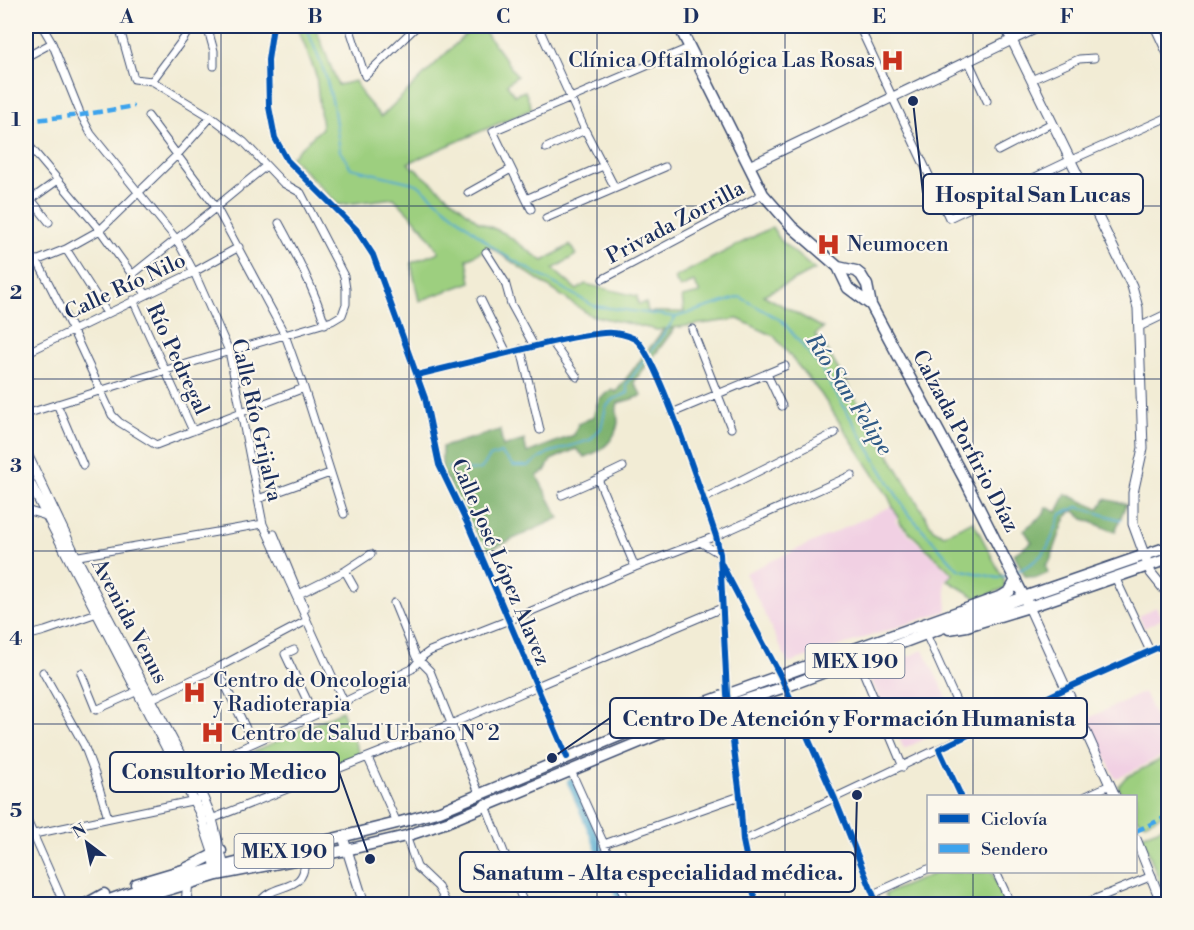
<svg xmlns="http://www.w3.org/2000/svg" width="1194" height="930" font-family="'Libre Bodoni',serif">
<rect width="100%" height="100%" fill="#fbf7ec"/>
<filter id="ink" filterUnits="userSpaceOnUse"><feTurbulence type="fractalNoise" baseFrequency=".0167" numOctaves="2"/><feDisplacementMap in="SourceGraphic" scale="12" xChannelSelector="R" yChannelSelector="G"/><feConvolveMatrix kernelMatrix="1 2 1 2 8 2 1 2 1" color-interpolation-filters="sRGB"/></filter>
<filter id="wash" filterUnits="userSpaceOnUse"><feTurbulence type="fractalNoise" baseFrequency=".008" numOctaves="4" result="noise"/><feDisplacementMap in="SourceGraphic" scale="24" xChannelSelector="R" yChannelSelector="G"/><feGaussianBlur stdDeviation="1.35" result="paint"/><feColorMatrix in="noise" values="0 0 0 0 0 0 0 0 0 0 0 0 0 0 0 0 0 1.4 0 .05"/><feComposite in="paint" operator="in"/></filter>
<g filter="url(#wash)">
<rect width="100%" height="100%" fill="#f2ecd5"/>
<path fill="#f1d0e3" d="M894,505L900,515L895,521L952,575L945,580L947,611L788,663L745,573Z
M1156,607L1162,619L1144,628L1139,616Z
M923,650L945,693L956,723L904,749L868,675Z
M1144,692L1168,745V753L1116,779L1086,719Z"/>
<path fill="#9dcf7f" stroke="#5c7f6e" stroke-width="1.5" d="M297,26H315L338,85L355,81L363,96L381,117L469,31L481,26L517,76L507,84L514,95L525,91L532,109L408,163L479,222L504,233L543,261L570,245L576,255L553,269L577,290L585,284L637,296L638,304L646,303L648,312H684L682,297L700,293L694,282L680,288L674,278L772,227L781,241L815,270L763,295L823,328L815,335L825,347L933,529L944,535L973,521L1004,580L1005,588L978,599L947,580L953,574L901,524L888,496L821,394L774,336L738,319L657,330L590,315L490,247L467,259L471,282L419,301L411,263L439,252L423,228L394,198L339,205L291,157L322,128L316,75Z
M342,711L360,755L271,793L253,752Z
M1168,756V812L1145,823L1136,818V796H1123L1118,786L1126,777Z
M1168,825V904L1142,835Z
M938,872H992L1006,904H889L885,894Z"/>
<path fill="#7eb26e" stroke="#4c7066" stroke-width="1.5" d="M675,328L634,382L642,396L618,403C615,411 618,415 618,423C615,442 601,451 585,457L576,449L551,460L545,471L537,476L559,518L485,552L442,470V447L500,430L503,447L524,440L527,453L574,435L578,424L593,417L599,399L612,389L616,392L664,329Z
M1066,494L1099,509L1105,499L1126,504L1115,532L1082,518L1075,511L1070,512L1066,517L1050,561L1046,565L1048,573L1037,578L1025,576L1014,554L1032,542L1024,530L1044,514L1046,507L1057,512Z"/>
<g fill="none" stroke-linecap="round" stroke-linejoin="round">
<path stroke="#53abd0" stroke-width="2" d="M306,26L325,74L333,104L340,151L351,168L417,184L499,252L594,306L676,317L740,297L782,321L819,365L906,511L958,569L998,578L1008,575
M448,468L463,466L470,471L481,469L490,457L501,453L514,466H528L548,453L590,440L601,428L606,407L612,400L628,393L626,385L676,317
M1016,572C1048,557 1050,545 1061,514L1078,507L1121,520"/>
<path stroke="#53abd0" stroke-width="8" d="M571,782L623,904"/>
</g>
</g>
<g filter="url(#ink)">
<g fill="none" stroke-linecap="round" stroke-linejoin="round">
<defs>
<path id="street" d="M42,26L52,43L79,110
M207,26L214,51V66
M273,26L268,60L269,107L275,138L287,160L356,229L373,255L425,398L439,465L468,525L567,757
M349,26L365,76L417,26
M538,26L585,130L615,188
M859,26L949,218L1071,160L1168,117
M1154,26L1168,56
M26,57L52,43
M968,60L987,101
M1031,80L1079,59L1094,58
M152,81L184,38L191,26
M80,113L91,134L177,240L194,272L229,351L263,524L344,702
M148,116L216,207L285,335L304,388L344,514
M26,142L100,230L146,294
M546,148L585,130
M998,151L1052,123
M244,184L266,166
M26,193L49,222
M468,193L511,169
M526,199L603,166
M26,203L58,180
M216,207L239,188
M531,209L493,131L689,48
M546,218L665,167
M279,223C297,256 313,287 325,324
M66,249L107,313
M486,252L505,282L511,304L534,346
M37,260L72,329L112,415L119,422L156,445L304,388
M26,265L66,249L100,230L177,155L211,117
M133,274L214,209
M603,279L763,194
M133,300L193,431
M481,300L507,353
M1139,327L1168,313
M692,329L731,428
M552,342L577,377
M521,349L540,430
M26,353L194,272L239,247
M767,374L782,406
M417,375C455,366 494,356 532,347C555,341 580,335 604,333C614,332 625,334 635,339C656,352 705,504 716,536L720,554L727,694L740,796L743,841L756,904
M57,404L83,465
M672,413L785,366
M26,414L166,370L332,321L342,315L346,304V289L344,276L301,193L283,183L244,142L211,117L152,81L134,79L119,26
M598,479L623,467
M562,495L598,479L635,567
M258,499L330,473
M703,499L835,433
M26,510L46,516
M274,534L305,609
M700,542L720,554
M73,557L263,524
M722,565L780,675L835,799L877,904
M345,571L371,554
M1115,577L1150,651
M299,594L345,571L354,587
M394,603L416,657L430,671L477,788
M508,621L635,567L716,536L852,475
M926,634L971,734
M26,636L45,631L97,613
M294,650L285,654L314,715
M858,660L903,767
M217,668L253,743
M43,672L84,745L95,774L108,818
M81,673L96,710L140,690
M537,686L722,608
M147,701L217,668L306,621
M939,749L961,796
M368,758L397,823
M571,771L604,844L627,904
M189,772L344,702L412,669L423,656L430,651L504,622
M1086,796L1110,785
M485,803L524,904
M26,818L64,904
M209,820L451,724L531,689
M34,834L196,800
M406,836L417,867L438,887L447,904
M743,841L1067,688L1168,643
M604,844L740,796
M996,872L1011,904
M873,894L928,869
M259,904C270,881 308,894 304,860
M1083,904L1152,876"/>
<path id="secondary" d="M1005,26L1132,286L1138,308L1143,448L1133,493V524L1151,573L1168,594
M749,166L1041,26
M26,452L76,557L203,798L212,819L225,871
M26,475L200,813L212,849L217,875
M1029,607L1115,796
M343,837L364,904
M1136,839L1162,904
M186,904L188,880"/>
<path id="primary" d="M679,26L763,194L792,227L838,267L856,271L861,275L867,285L871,305L968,486L1029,607
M838,267L848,288L871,305
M949,629L967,626L1029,607L1168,559
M136,884L183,870L221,851
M86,904L104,894
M98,904L132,892L216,868L397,823L440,811L662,718L1002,596L1010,591L1016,580
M121,904L217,875L346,850L406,836L447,822L729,705L785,687L1024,597L1168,547"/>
</defs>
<use href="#street" stroke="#3b4b70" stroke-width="9"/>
<use href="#secondary" stroke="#3b4b70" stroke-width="11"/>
<use href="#primary" stroke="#3b4b70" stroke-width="13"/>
<use href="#street" stroke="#fff" stroke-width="7"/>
<use href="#secondary" stroke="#fff" stroke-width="9"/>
<use href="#primary" stroke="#fff" stroke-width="10"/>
<path stroke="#3da3ed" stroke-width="4.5" stroke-dasharray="9 4.5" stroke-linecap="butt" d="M26,121L81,115L134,106
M1136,831L1168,816"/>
<defs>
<path id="cycleway" d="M273,26L268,60L269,107L275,138L287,160L356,229L373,255L425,398L439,465L468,525L567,757
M417,375C455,366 494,356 532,347C555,341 580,335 604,333C614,332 625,334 635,339C656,352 705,504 716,536L720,554L727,694L740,796L743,841L756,904
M722,565L780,675L835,799L877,904
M961,796L939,749L1067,688L1168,643"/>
</defs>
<use href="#cycleway" stroke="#fbf7ec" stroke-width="10"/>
<use href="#cycleway" stroke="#0057b8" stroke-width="6"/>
</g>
</g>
<path fill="none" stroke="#1b2f5e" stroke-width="1.5" stroke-opacity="0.55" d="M221,26V904M409,26V904M597,26V904M785,26V904M973,26V796M26,206H1168M26,379H1168M26,551H1168M26,724H1168M973,872V904"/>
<defs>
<symbol id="hospital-bare" viewBox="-9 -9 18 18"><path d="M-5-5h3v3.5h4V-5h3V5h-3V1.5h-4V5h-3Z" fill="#c8321e" stroke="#fbf7ec" stroke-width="2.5" paint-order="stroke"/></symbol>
</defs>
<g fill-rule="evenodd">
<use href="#hospital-bare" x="876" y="44" width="33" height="33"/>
<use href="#hospital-bare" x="812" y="228" width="33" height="33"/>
<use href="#hospital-bare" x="178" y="676" width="33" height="33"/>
<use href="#hospital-bare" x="196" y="716" width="33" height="33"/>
</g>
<g text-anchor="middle" stroke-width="4.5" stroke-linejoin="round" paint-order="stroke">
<g fill="#fbf7ec" stroke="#5e6b89" stroke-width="1.5">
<rect x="805.5" y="644" width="99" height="34" rx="4.5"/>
<rect x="234.5" y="834" width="99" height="34" rx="4.5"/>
</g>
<g font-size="20" font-weight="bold" fill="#1b2f5e">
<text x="855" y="668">MEX 190</text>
<text x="284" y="858">MEX 190</text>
</g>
<g font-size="21" fill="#1b2f5e" stroke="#fbf7ec" text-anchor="start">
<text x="875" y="67" text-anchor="end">Clínica Oftalmológica Las Rosas</text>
<text x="847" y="251">Neumocen</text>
<text x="213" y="687">Centro de Oncologia<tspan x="213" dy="24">y Radioterapia</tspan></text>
<text x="231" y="740">Centro de Salud Urbano N° 2</text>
</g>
<g font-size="21" fill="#1b2f5e" stroke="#fbf7ec">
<text transform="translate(675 222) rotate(-28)" y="7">Privada Zorrilla</text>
<text transform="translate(125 286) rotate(-25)" y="7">Calle Río Nilo</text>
<text transform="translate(178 359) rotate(65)" y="7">Río Pedregal</text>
<text transform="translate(257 420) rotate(77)" y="7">Calle Río Grijalva</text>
<text transform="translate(966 441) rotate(62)" y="7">Calzada Porfirio Díaz</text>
<text transform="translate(501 562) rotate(67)" y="7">Calle José López Alavez</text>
<text transform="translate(130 621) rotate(62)" y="7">Avenida Venus</text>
</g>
<g font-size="22" font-style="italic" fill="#2f5a86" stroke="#fbf7ec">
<text transform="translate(850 394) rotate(57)" y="8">Río San Felipe</text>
</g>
</g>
<path fill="none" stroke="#1b2f5e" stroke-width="2" d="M913 101L923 194M552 758L610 718M370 859L339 772M857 795L855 872"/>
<g fill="#1b2f5e" stroke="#fbf7ec" stroke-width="2">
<circle cx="913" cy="101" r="6"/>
<circle cx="552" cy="758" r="6"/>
<circle cx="370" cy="859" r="6"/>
<circle cx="857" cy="795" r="6"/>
</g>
<g fill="#fbf7ec" stroke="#1b2f5e" stroke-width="2">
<rect x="923" y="174" width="220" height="40" rx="6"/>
<rect x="610" y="698" width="477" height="40" rx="6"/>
<rect x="110" y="752" width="229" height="40" rx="6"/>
<rect x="460" y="852" width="395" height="40" rx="6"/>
</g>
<g font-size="22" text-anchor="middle" font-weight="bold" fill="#1b2f5e">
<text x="1033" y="202">Hospital San Lucas</text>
<text x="849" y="726">Centro De Atención y Formación Humanista</text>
<text x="224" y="779">Consultorio Medico</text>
<text x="658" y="880">Sanatum - Alta especialidad médica.</text>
</g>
<rect width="1194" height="930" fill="none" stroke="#fbf7ec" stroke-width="66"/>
<rect x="927" y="795" width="210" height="78" fill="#fbf7ec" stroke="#a1a7b3" stroke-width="1.5"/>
<rect x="939" y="814" width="30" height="9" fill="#0057b8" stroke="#a1a7b3" stroke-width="1.5"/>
<text x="981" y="825" font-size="18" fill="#1b2f5e">Ciclovía</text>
<rect x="939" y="844" width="30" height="9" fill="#3da3ed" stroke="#a1a7b3" stroke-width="1.5"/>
<text x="981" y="855" font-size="18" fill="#1b2f5e">Sendero</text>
<g transform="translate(87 843) rotate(328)" stroke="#fbf7ec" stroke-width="4.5" paint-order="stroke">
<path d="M0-4.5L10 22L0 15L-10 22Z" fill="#1b2f5e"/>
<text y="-9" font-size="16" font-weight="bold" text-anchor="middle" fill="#1b2f5e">N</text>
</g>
<rect x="33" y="33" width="1128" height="864" fill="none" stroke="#1b2f5e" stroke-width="2"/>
<g font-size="20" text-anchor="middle" font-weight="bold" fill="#1b2f5e">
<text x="127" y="23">A</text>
<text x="315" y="23">B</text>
<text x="503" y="23">C</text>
<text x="691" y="23">D</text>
<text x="879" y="23">E</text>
<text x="1067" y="23">F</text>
<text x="16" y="126">1</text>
<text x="16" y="299">2</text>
<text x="16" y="472">3</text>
<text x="16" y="645">4</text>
<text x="16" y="817">5</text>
</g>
</svg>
